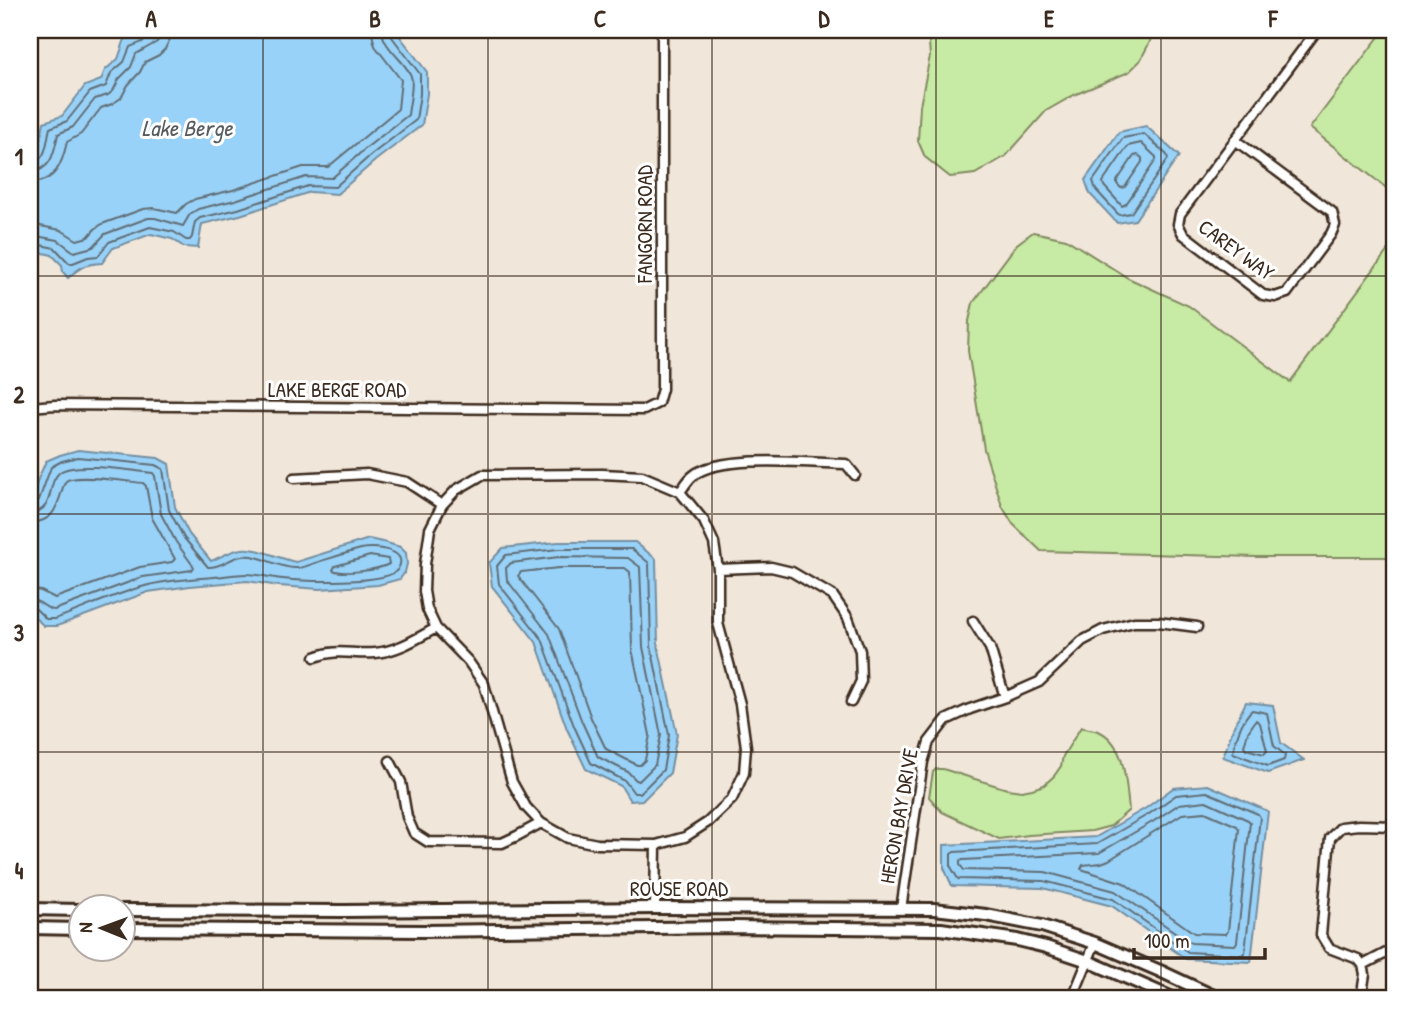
<svg xmlns="http://www.w3.org/2000/svg" width="1424" height="1029" font-family="'Patrick Hand',sans-serif">
<rect width="100%" height="100%" fill="#f1e6da"/>
<filter id="ink" filterUnits="userSpaceOnUse"><feTurbulence type="fractalNoise" baseFrequency=".0143" numOctaves="2"/><feDisplacementMap in="SourceGraphic" scale="14" xChannelSelector="R" yChannelSelector="G"/><feConvolveMatrix kernelMatrix="1 2 1 2 8 2 1 2 1" color-interpolation-filters="sRGB"/></filter>
<g filter="url(#ink)">
<path fill="#c7eaa4" stroke="#818a61" stroke-width="2" d="M928,30H1156L1140,61L1129,72L1074,95L1046,111L1006,156L975,174L950,177L925,157L918,141L920,106L930,56Z
M1384,30H1394V194L1310,128Z
M1033,232L1066,239L1128,278L1189,306L1290,382L1394,242V557H1256L1041,551L1013,524L1002,506L984,449L968,351L969,321L973,303L1017,244Z
M1081,727C1087,729 1093,729 1098,731C1126,742 1126,785 1129,810L1111,826L1092,831L1029,835L999,839L942,812L929,797L933,772L936,769H943L1007,789L1022,791L1032,789L1044,785L1054,776L1061,766L1063,756Z"/>
<path fill="#99d2f8" stroke="#738fa1" stroke-width="2" d="M151,30H395L427,72V94L422,125L376,160L337,194L310,192L240,215L202,224L198,248L184,247L172,239L151,234L113,248L102,263C85,264 80,267 68,278L63,272L62,265L52,255L30,250V159L38,151L44,122L62,116L85,86L101,80L105,70L118,59L125,39L133,38Z
M1146,126L1179,156L1135,220L1117,223L1090,194L1085,180L1119,132Z
M78,450L158,458L169,464L175,507L189,534L211,561C220,557 232,550 242,549C258,547 280,559 296,562L369,539L387,543L400,547L406,553L407,564L405,572L400,579L378,585L320,589L279,586L247,581L190,586L148,592L57,626H44L30,613V507L38,479L46,461L60,455Z
M558,542H635L656,559L658,645L677,734L670,773L643,800L630,801L621,786L586,769L567,729L536,642L492,586L489,563L503,548Z
M1246,702L1273,705L1281,743L1304,760L1268,773L1223,757L1234,726Z
M1208,785L1268,811L1251,962L1186,959L1112,906L1043,888L952,886L944,868V845L1096,837L1146,808L1173,788Z"/>
<g fill="none" stroke-linecap="round" stroke-linejoin="round">
<path stroke="#616d75" stroke-width="2" d="M1144,134L1167,155L1168,159L1131,213L1119,215L1096,190L1093,181L1123,138Z
M1141,143L1156,157V160L1126,204L1122,206L1104,186L1103,182L1128,146Z
M1138,155L1142,158V162L1125,187L1121,188L1117,184V181L1134,156Z
M30,164C48,160 46,142 50,128L67,121L90,92L106,86L111,73L124,62L130,47C139,43 151,41 151,30
M30,172C52,171 54,152 58,134L73,127L95,99L108,95L113,91L119,79L131,67L136,54L157,42L160,36V30
M30,183C56,182 62,164 67,142L81,134L101,108L112,104L121,98L128,85L140,72L145,62L159,55L165,49L170,39L171,30
M30,224L61,230L77,240L88,237L95,229L102,224L143,209L154,208L177,213L186,204L195,199L233,190L303,167H328L398,109L401,80L375,46L371,30
M30,235L58,240L74,252L93,247L105,234L148,218H155L183,226L190,214L198,209L235,200L306,177L332,178L366,148L408,115C409,105 414,85 411,76C405,60 383,49 382,30
M30,243L55,248L69,263H73L88,257L98,256L109,242L150,227L174,232L186,240H190L192,237L195,222L200,218L238,209L308,186L335,187L371,155L416,120L420,94V74L392,37L390,30
M30,504L35,503L39,500L51,467L62,461L78,457L155,465L163,469L169,510L184,538L208,567C220,568 231,557 243,556C261,554 277,568 295,568C301,569 309,565 315,563C331,558 346,553 361,549C373,546 410,549 398,569C389,585 301,581 283,579C271,578 259,574 246,574C236,574 225,576 214,577C192,579 167,580 145,586C115,594 85,608 55,619H46L36,609L30,608
M30,513C57,511 45,484 60,472C75,461 133,471 153,473L155,476L161,514L176,542L194,567L192,570L143,577L54,610C45,610 42,600 30,600
M30,523C52,522 56,510 62,491C62,489 65,482 66,481C75,473 130,482 143,483L146,486L152,518L175,559L172,562L140,567L55,598L41,591L30,589
M558,549H632L649,563L651,646L669,735L663,770L640,793H634L625,781L591,763L574,726L542,639L499,584L497,566L506,555Z
M370,556L388,559L389,564C378,570 344,575 333,570L335,566Z
M559,557L628,558L640,567L643,647L661,735L655,765L639,781L636,780L628,772L598,757L582,722L549,634L507,580L506,568L511,563Z
M559,568H625L630,572L632,649L650,735L645,760L640,765H637L606,749L591,718L559,629L518,576L521,572Z
M1252,710L1267,713L1274,746L1285,755L1284,760L1268,766L1233,753C1235,739 1242,719 1252,710Z
M1256,720L1260,723L1267,751L1264,754L1246,749L1244,746L1248,732Z
M1207,792L1258,814L1260,817L1245,952L1242,955L1188,952L1113,899L1044,881L958,879L951,867V854L954,852L1097,844L1149,814L1176,795Z
M1206,801L1248,820L1250,822L1237,942L1235,945L1191,943L1115,891L1045,872L964,870L960,865V861L963,860L1099,853L1154,821L1179,804Z
M1205,812L1237,826L1239,829L1228,931L1226,934L1194,933L1124,883L1081,869L1083,865L1101,863L1109,860L1182,814Z"/>
<defs>
<path id="street" d="M1235,140L1332,212L1335,225L1331,234L1287,293L1275,297L1263,295L1183,234L1178,224L1180,214L1317,30
M30,407L55,405L644,410L658,403L662,389V30
M602,474L642,476L680,492L704,521L714,543L718,569V623L740,704L746,747L744,773L732,799L708,822L685,837L656,845L597,844L568,838L541,823L526,807L512,782L484,684L468,661L436,628L427,609L424,591L425,564L430,529L442,505L456,490L482,475Z
M294,478L367,474L407,482L442,505
M680,492C684,487 688,479 694,475C721,454 810,463 846,464L855,475
M718,569L771,567L792,572L833,596L848,618L860,651L861,681L851,702
M973,621L990,648L1005,697
M315,657C337,648 352,655 375,653C398,651 416,639 436,628
M390,761L401,782L407,817L414,833L428,842L502,843L517,836L541,823
M655,908L656,845
M901,909L923,762L929,742L946,720L970,709L1005,697L1039,682L1082,641L1103,630L1134,622H1158L1197,627
M1363,965L1388,952
M1072,999L1095,943
M1361,999L1365,974L1363,965L1358,959L1329,948L1321,935L1330,838L1341,827L1359,825L1394,826"/>
<path id="secondary" d="M30,909L80,910
M122,910L344,911L655,908L934,909L986,915L1042,926L1095,943L1160,971L1220,999
M30,928L80,929
M122,929L424,931L731,927L941,929L1017,940L1046,947L1088,961L1175,999"/>
</defs>
<use href="#street" stroke="#3b2a1e" stroke-width="13"/>
<use href="#secondary" stroke="#3b2a1e" stroke-width="16"/>
<use href="#street" stroke="#fff" stroke-width="8"/>
<use href="#secondary" stroke="#fff" stroke-width="10"/>
</g>
</g>
<path fill="none" stroke="#3b2a1e" stroke-width="2" stroke-opacity="0.55" d="M263,30V999M488,30V999M712,30V999M936,30V999M1161,30V999M30,276H1394M30,514H1394M30,752H1394"/>
<g text-anchor="middle" stroke-width="6" stroke-linejoin="round" paint-order="stroke">
<g font-size="21" fill="#3b2a1e" stroke="#fff">
<text transform="translate(645 224) rotate(-90)" y="7">FANGORN ROAD</text>
<text transform="translate(1236 250) rotate(36)" y="7">CAREY WAY</text>
<text x="337" y="397">LAKE BERGE ROAD</text>
<text transform="translate(899 816) rotate(-80)" y="7">HERON BAY DRIVE</text>
<text x="679" y="896">ROUSE ROAD</text>
</g>
<g font-size="23" font-style="italic" fill="#575c5f" stroke="#fff">
<text x="187" y="136">Lake Berge</text>
</g>
</g>
<rect width="1424" height="1029" fill="none" stroke="#fff" stroke-width="77"/>
<g transform="translate(102 928) rotate(271)"><circle r="33" fill="#ffffff" stroke="#b1aaa5" stroke-width="2"/>
<path d="M0-5L12 26L0 18L-12 26Z" fill="#3b2a1e"/>
<text y="-10" font-size="19" font-weight="bold" text-anchor="middle" fill="#3b2a1e">N</text>
</g>
<path d="M1134 948v10h131v-10" fill="none" stroke="#3b2a1e" stroke-width="3.5"/>
<text x="1144" y="948" font-size="21" fill="#3b2a1e" stroke="#ffffff" stroke-width="5" paint-order="stroke">100 m</text>
<rect x="38" y="38" width="1348" height="952" fill="none" stroke="#3b2a1e" stroke-width="2.5"/>
<g font-size="23" text-anchor="middle" font-weight="bold" fill="#3b2a1e">
<text x="151" y="27">A</text>
<text x="375" y="27">B</text>
<text x="600" y="27">C</text>
<text x="824" y="27">D</text>
<text x="1049" y="27">E</text>
<text x="1273" y="27">F</text>
<text x="19" y="165">1</text>
<text x="19" y="403">2</text>
<text x="19" y="641">3</text>
<text x="19" y="879">4</text>
</g>
</svg>
